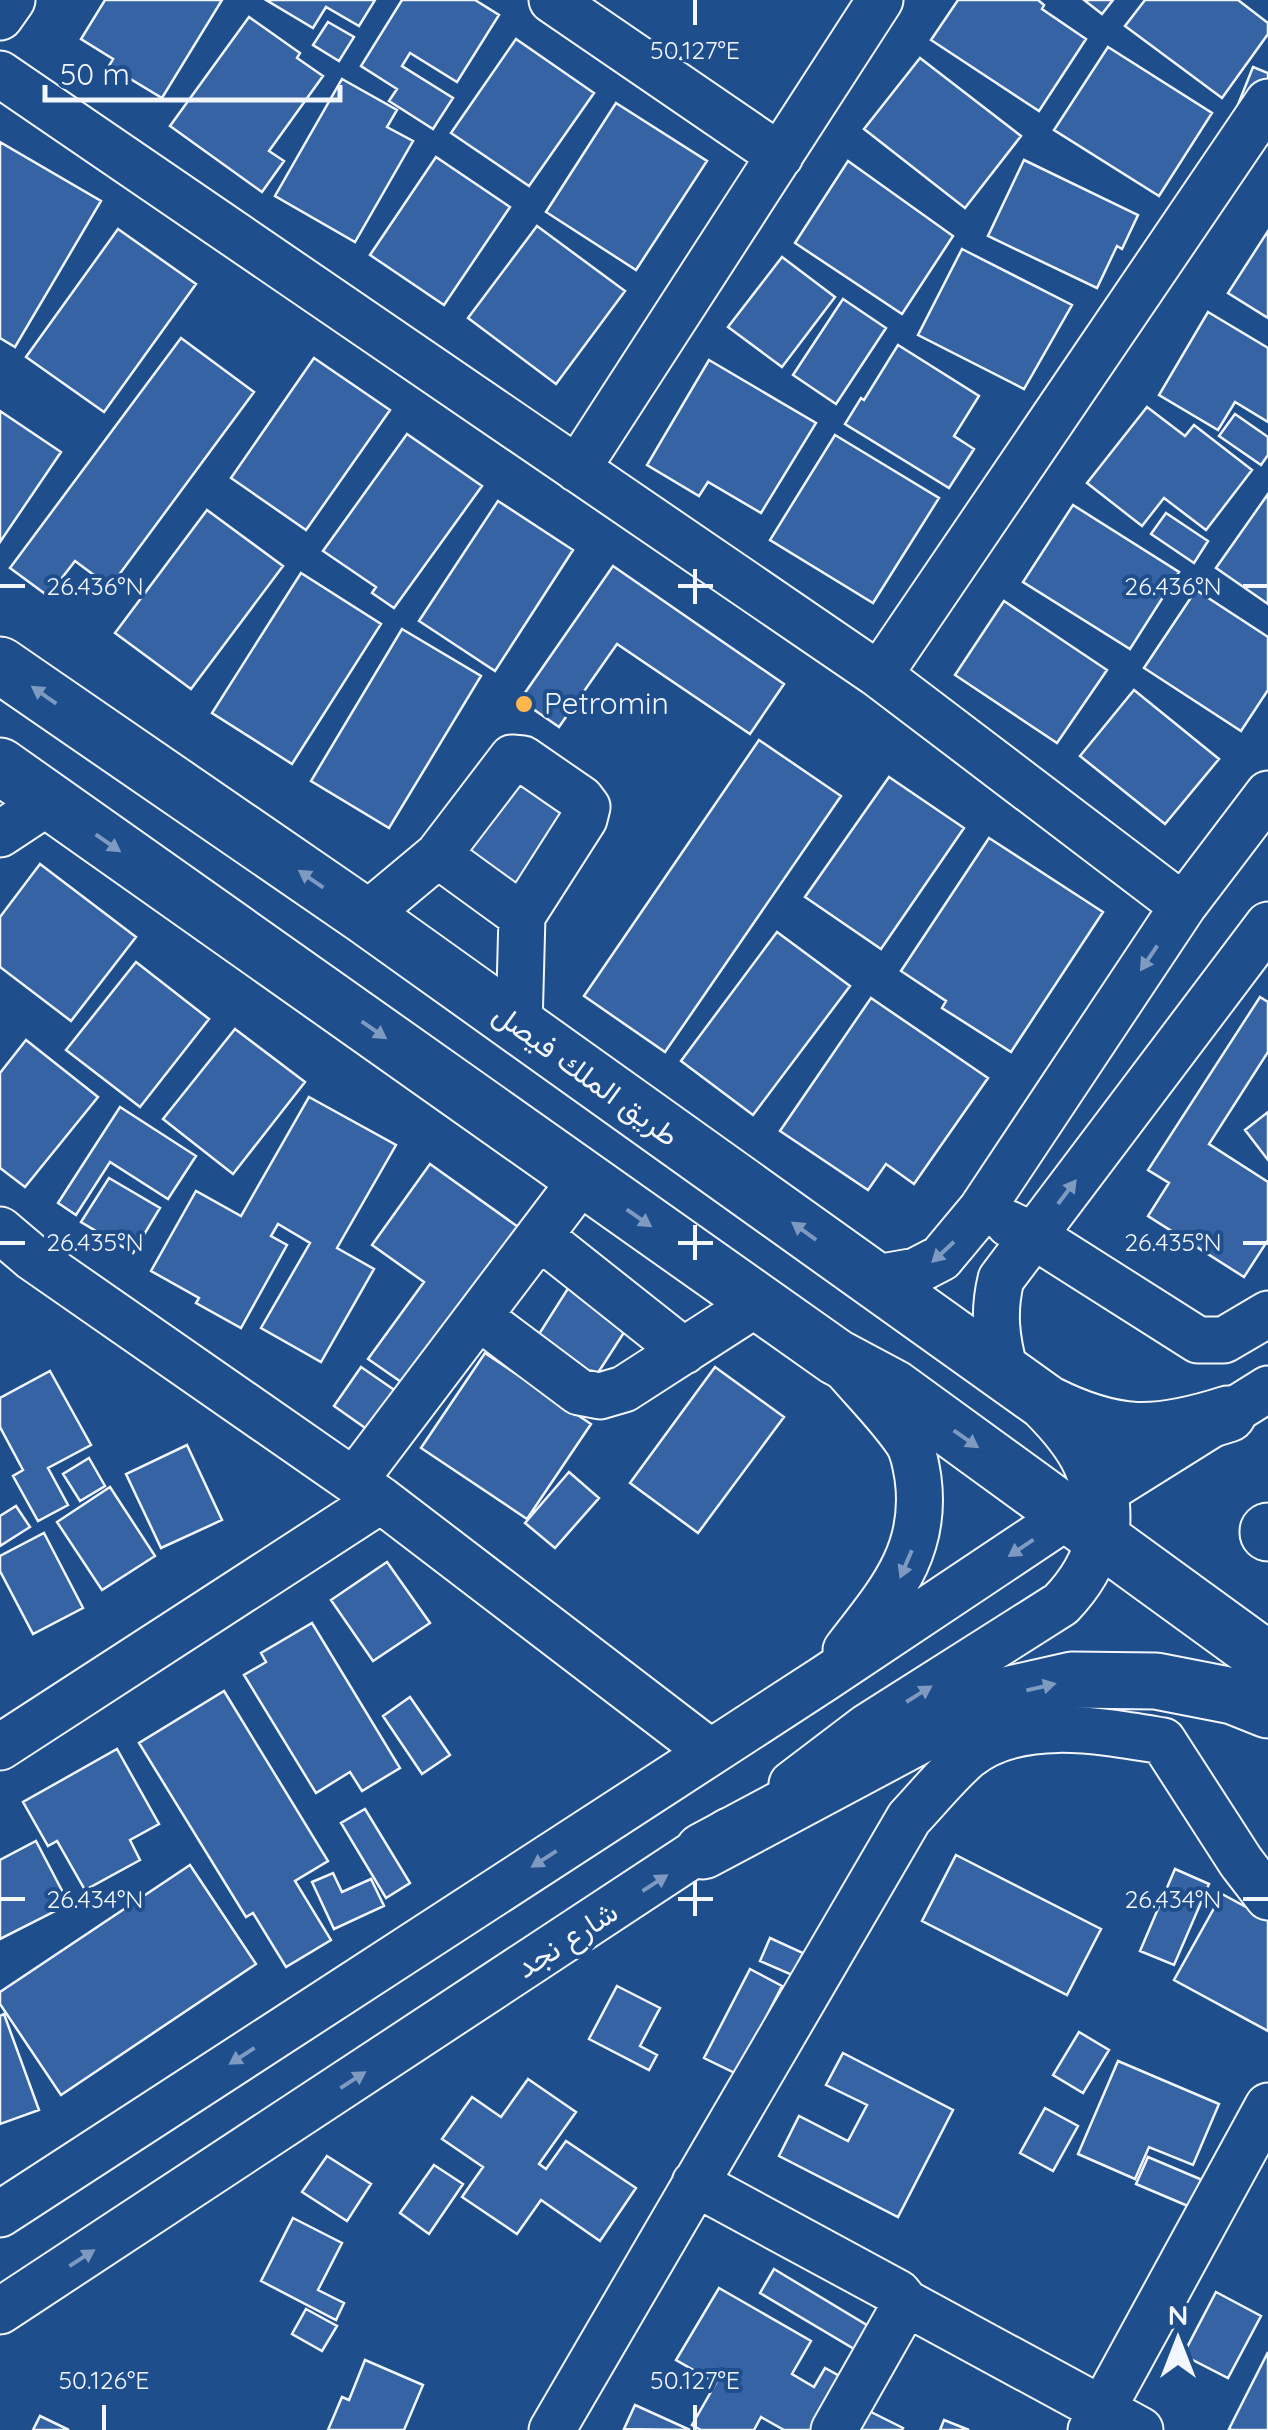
<svg xmlns="http://www.w3.org/2000/svg" width="1268" height="2430" font-family="Quicksand,Vazirmatn,sans-serif">
<rect width="100%" height="100%" fill="#1f4e8c"/>
<path fill="#3563a3" stroke="#f2f6ff" stroke-width="2.5" d="M105,0H222L162,98L109,66L113,59L81,39Z
M266,0H375L359,26L326,7L313,28Z
M402,0H475L499,15L457,82L410,53L402,66L453,98L433,129L389,101L397,89L361,66Z
M958,0H1038L1044,5L1042,9L1086,39L1039,111L931,40Z
M1084,0H1113L1102,14Z
M1145,0H1238L1268,23V34L1222,98L1125,26Z
M249,17L300,53L297,58L323,76L269,151L284,161L262,192L170,126Z
M328,22L354,37L339,61L313,45Z
M516,39L594,93L529,186L451,133Z
M1108,47L1212,113L1159,196L1054,130Z
M920,58L1021,136L965,208L864,129Z
M1253,67L1268,73V95L1259,117L1237,107Z
M342,79L397,110L387,127L413,141L355,242L275,196Z
M616,103L707,161L636,270L546,212Z
M0,142L101,201L15,347L0,338Z
M436,157L510,207L444,305L370,255Z
M1024,160L1138,215L1122,249L1117,246L1097,288L988,236Z
M848,161L953,236L902,314L795,243Z
M537,226L625,291L556,384L468,318Z
M118,229L196,284L104,412L26,357Z
M1268,231V318L1228,293Z
M962,249L1072,305L1024,389L918,335Z
M782,257L835,297L782,367L728,327Z
M843,299L886,328L836,404L793,375Z
M1208,312L1268,348V422L1235,402L1218,430L1159,395Z
M181,338L254,392L110,587L75,561L48,596L10,568Z
M898,345L979,396L954,436L974,449L949,488L845,424L861,398L864,400Z
M314,358L390,410L306,530L231,478Z
M709,360L816,423L761,513L708,482L699,496L647,465Z
M1147,407L1185,436L1194,425L1252,470L1206,530L1164,498L1142,526L1087,483Z
M0,411L61,452L0,542Z
M1235,414L1268,437V455L1261,465L1219,436Z
M407,434L482,486L394,608L372,593L376,587L323,551Z
M835,435L939,498L873,603L770,540Z
M1268,494V604L1216,568Z
M498,501L573,550L495,671L419,621Z
M1073,505L1179,572L1130,649L1023,582Z
M207,510L283,566L191,689L115,633Z
M1166,513L1208,541L1194,563L1151,534Z
M613,566L784,684L750,734L617,644L559,727L520,700Z
M301,573L381,624L292,764L212,713Z
M1196,590L1268,637V690L1241,731L1144,668Z
M1004,601L1107,670L1057,743L955,675Z
M402,629L481,676L389,828L311,781Z
M1134,690L1219,759L1165,824L1080,756Z
M759,740L841,796L665,1052L584,996Z
M511,773L580,809L529,904L460,867Z
M889,777L964,828L881,949L805,897Z
M989,838L1103,912L1011,1052L942,1008L946,1001L901,971Z
M40,864L136,937L71,1021L0,967V917Z
M777,932L850,986L753,1115L681,1061Z
M136,962L209,1019L140,1107L66,1050Z
M1260,997L1268,1002V1052L1209,1144L1268,1182V1240L1244,1277L1148,1216L1169,1183L1148,1170Z
M871,998L988,1078L914,1184L886,1164L868,1190L780,1131Z
M235,1029L305,1082L233,1174L163,1119Z
M26,1040L98,1097L25,1187L0,1168V1073Z
M309,1097L396,1145L337,1248L374,1269L321,1362L261,1328L310,1243L278,1224L271,1236L287,1245L241,1328L196,1303L199,1298L151,1271L196,1191L241,1216Z
M120,1107L196,1156L168,1199L110,1162L76,1215L58,1203Z
M1268,1112V1160L1245,1130Z
M430,1164L521,1229L407,1386L368,1359L424,1282L372,1245Z
M109,1178L160,1208L133,1253L81,1222Z
M574,1279L634,1317L594,1379L534,1342Z
M485,1353L591,1424L527,1519L421,1448Z
M361,1367L406,1398L378,1437L334,1406Z
M715,1367L784,1417L698,1533L630,1483Z
M50,1371L91,1445L48,1468L68,1505L38,1521L13,1476L23,1470L0,1427V1398Z
M187,1445L222,1520L161,1548L126,1474Z
M89,1458L105,1486L80,1501L63,1474Z
M569,1472L599,1498L555,1548L525,1523Z
M110,1487L155,1556L102,1590L57,1522Z
M16,1506L30,1527L0,1546V1516Z
M44,1533L83,1608L33,1634L0,1571V1556Z
M387,1562L430,1623L373,1661L331,1600Z
M312,1623L400,1768L362,1791L350,1772L316,1793L244,1675L266,1662L261,1653Z
M224,1691L328,1861L295,1881L331,1940L286,1967L253,1913L246,1917L139,1743Z
M410,1697L450,1755L422,1774L383,1716Z
M117,1749L159,1824L130,1840L140,1860L85,1890L57,1841L48,1846L23,1802Z
M365,1809L410,1883L386,1898L341,1823Z
M36,1841L69,1904L0,1939V1860Z
M956,1855L1101,1929L1067,1995L922,1921Z
M190,1865L256,1964L61,2095L0,2004V1992Z
M1175,1869L1209,1884L1174,1965L1140,1951Z
M333,1873L342,1892L371,1879L384,1906L334,1929L312,1882Z
M1222,1894L1268,1919V2031L1174,1980Z
M770,1938L803,1953L792,1975L760,1961Z
M750,1969L782,1986L737,2074L704,2058Z
M617,1986L660,2008L640,2046L657,2055L649,2070L589,2039Z
M4,2014L39,2110L0,2124V2016Z
M1079,2032L1109,2050L1083,2093L1053,2075Z
M843,2053L953,2110L898,2217L779,2156L799,2116L848,2141L867,2105L826,2085Z
M1118,2061L1219,2104L1193,2165L1149,2147L1135,2179L1078,2154Z
M528,2079L576,2112L539,2164L546,2169L566,2141L636,2188L600,2241L541,2200L517,2234L462,2197L483,2167L442,2139L472,2097L501,2117Z
M1045,2108L1078,2126L1053,2171L1020,2153Z
M327,2156L371,2184L347,2221L302,2192Z
M1148,2157L1207,2182L1195,2209L1136,2184Z
M434,2165L463,2184L429,2234L400,2213Z
M293,2218L342,2243L318,2290L344,2303L336,2320L261,2281Z
M774,2269L875,2330L861,2353L760,2293Z
M719,2288L811,2341L792,2374L814,2387L825,2368L852,2383L825,2430H784L761,2417L754,2430H701L692,2425L716,2383L676,2360Z
M1216,2292L1261,2316L1228,2378L1183,2355Z
M306,2309L337,2326L322,2351L292,2334Z
M1268,2352V2430H1232L1229,2429Z
M365,2360L423,2385L404,2430H328L342,2397L349,2400Z
M635,2405L690,2430L624,2429Z
M861,2407L903,2428L902,2430H850Z
M40,2416L69,2430H33Z
M944,2420L969,2430H940Z"/>
<g fill="none" stroke-linecap="round" stroke-linejoin="round">
<defs>
<path id="minor" d="M552,0L780,156
M0,17L12,0
M0,74L879,675L1183,906
M577,469L880,0
M879,675L1268,102
M0,834L50,801
M438,855L512,758L523,759L581,799L587,807L584,819L522,916
M365,916L438,855L522,916L519,1027
M1009,1224L1034,1236L1198,1340H1224L1268,1314
M0,1230L33,1258L381,1500L709,1751
M539,1236L684,1351
M871,1279L916,1271L941,1258L981,1210L1183,906L1268,794
M479,1317L579,1392L600,1396L624,1389L759,1302
M1005,1371C996,1338 993,1312 1001,1279L1268,925
M354,1481L583,1178
M846,1650C888,1595 928,1553 918,1478C916,1466 914,1451 907,1441C890,1416 867,1393 847,1370
M0,1747L381,1500
M792,1784L867,1727L1061,1604C1081,1583 1092,1564 1101,1535
M695,2183L898,2293L906,2303L834,2430
M0,2214L825,1678L1102,1493L1268,1389
M906,2303L1140,2430
M0,2311L729,1831
M552,2430L909,1818C928,1798 947,1774 968,1756C1020,1715 1103,1731 1163,1741L1241,1862L1268,1897
M1091,2430L1268,2106"/>
<path id="major" d="M1268,1531V1533
M703,1851L988,1699L1072,1680L1156,1681L1233,1696L1268,1710"/>
<path id="highway" d="M0,665L365,916L1045,1402C1086,1443 1107,1477 1101,1535
M0,766L836,1357L894,1388L1268,1660
M1048,1404C1116,1438 1156,1437 1228,1414"/>
</defs>
<use href="#minor" stroke="#f2f6ff" stroke-width="49"/>
<use href="#major" stroke="#f2f6ff" stroke-width="59"/>
<use href="#highway" stroke="#f2f6ff" stroke-width="59"/>
<use href="#minor" stroke="#1f4e8c" stroke-width="45"/>
<use href="#major" stroke="#1f4e8c" stroke-width="55"/>
<use href="#highway" stroke="#1f4e8c" stroke-width="55"/>
</g>
<defs><path id="oneway-solid" d="M-6-.8H1V-3.2L6.5 0L1 3.2V.8H-6Z" transform="scale(2.5)"/></defs>
<g fill="#7e9ac0">
<use href="#oneway-solid" transform="translate(44 695) rotate(-145)"/>
<use href="#oneway-solid" transform="translate(108 843) rotate(35)"/>
<use href="#oneway-solid" transform="translate(311 879) rotate(-145)"/>
<use href="#oneway-solid" transform="translate(1149 958) rotate(124)"/>
<use href="#oneway-solid" transform="translate(374 1030) rotate(35)"/>
<use href="#oneway-solid" transform="translate(1067 1192) rotate(-53)"/>
<use href="#oneway-solid" transform="translate(639 1218) rotate(35)"/>
<use href="#oneway-solid" transform="translate(804 1231) rotate(-144)"/>
<use href="#oneway-solid" transform="translate(943 1252) rotate(137)"/>
<use href="#oneway-solid" transform="translate(966 1439) rotate(35)"/>
<use href="#oneway-solid" transform="translate(1021 1548) rotate(146)"/>
<use href="#oneway-solid" transform="translate(906 1564) rotate(113)"/>
<use href="#oneway-solid" transform="translate(1041 1687) rotate(-13)"/>
<use href="#oneway-solid" transform="translate(919 1694) rotate(-32)"/>
<use href="#oneway-solid" transform="translate(544 1859) rotate(147)"/>
<use href="#oneway-solid" transform="translate(655 1883) rotate(-33)"/>
<use href="#oneway-solid" transform="translate(242 2056) rotate(147)"/>
<use href="#oneway-solid" transform="translate(353 2080) rotate(-33)"/>
<use href="#oneway-solid" transform="translate(82 2258) rotate(-33)"/>
</g>
<path fill="none" stroke="#f2f6ff" stroke-width="4" d="M695,0V25M695,569V604M0,586H25M678,586H713M1243,586H1268M695,1225V1260M0,1243H25M678,1243H713M1243,1243H1268M695,1881V1916M0,1899H25M678,1899H713M1243,1899H1268M104,2405V2430M695,2405V2430"/>
<circle fill="#ffb74d" stroke="#1f4e8c" stroke-width="4" cx="524" cy="704" r="10"/>
<g text-anchor="middle" stroke-width="8" stroke-linejoin="round" paint-order="stroke">
<g font-size="30" fill="#f2f6ff" stroke="#1f4e8c" text-anchor="start">
<text x="544" y="714">Petromin</text>
</g>
<g font-size="30" fill="#f2f6ff" stroke="#1f4e8c">
<text transform="translate(586 1075) rotate(36)" y="10">طريق الملك فيصل</text>
<text transform="translate(567 1940) rotate(-33)" y="10">شارع نجد</text>
</g>
</g>
<g font-size="25" text-anchor="middle" fill="#f2f6ff" stroke="#1f4e8c" stroke-width="8" stroke-linejoin="round" paint-order="stroke">
<text x="695" y="59">50.127°E</text>
<text x="95" y="595">26.436°N</text>
<text x="1173" y="595">26.436°N</text>
<text x="95" y="1251">26.435°N</text>
<text x="1173" y="1251">26.435°N</text>
<text x="95" y="1908">26.434°N</text>
<text x="1173" y="1908">26.434°N</text>
<text x="104" y="2389">50.126°E</text>
<text x="695" y="2389">50.127°E</text>
</g>
<g transform="translate(1178 2340)" stroke="#1f4e8c" stroke-width="8" paint-order="stroke">
<path d="M0-8L18 38L0 25L-18 38Z" fill="#f2f6ff"/>
<text y="-15" font-size="28" font-weight="bold" text-anchor="middle" fill="#f2f6ff">N</text>
</g>
<path d="M45 85v15h295v-15" fill="none" stroke="#f2f6ff" stroke-width="5"/>
<text x="60" y="85" font-size="30" fill="#f2f6ff" stroke="#1f4e8c" stroke-width="8" paint-order="stroke">50 m</text>
</svg>
